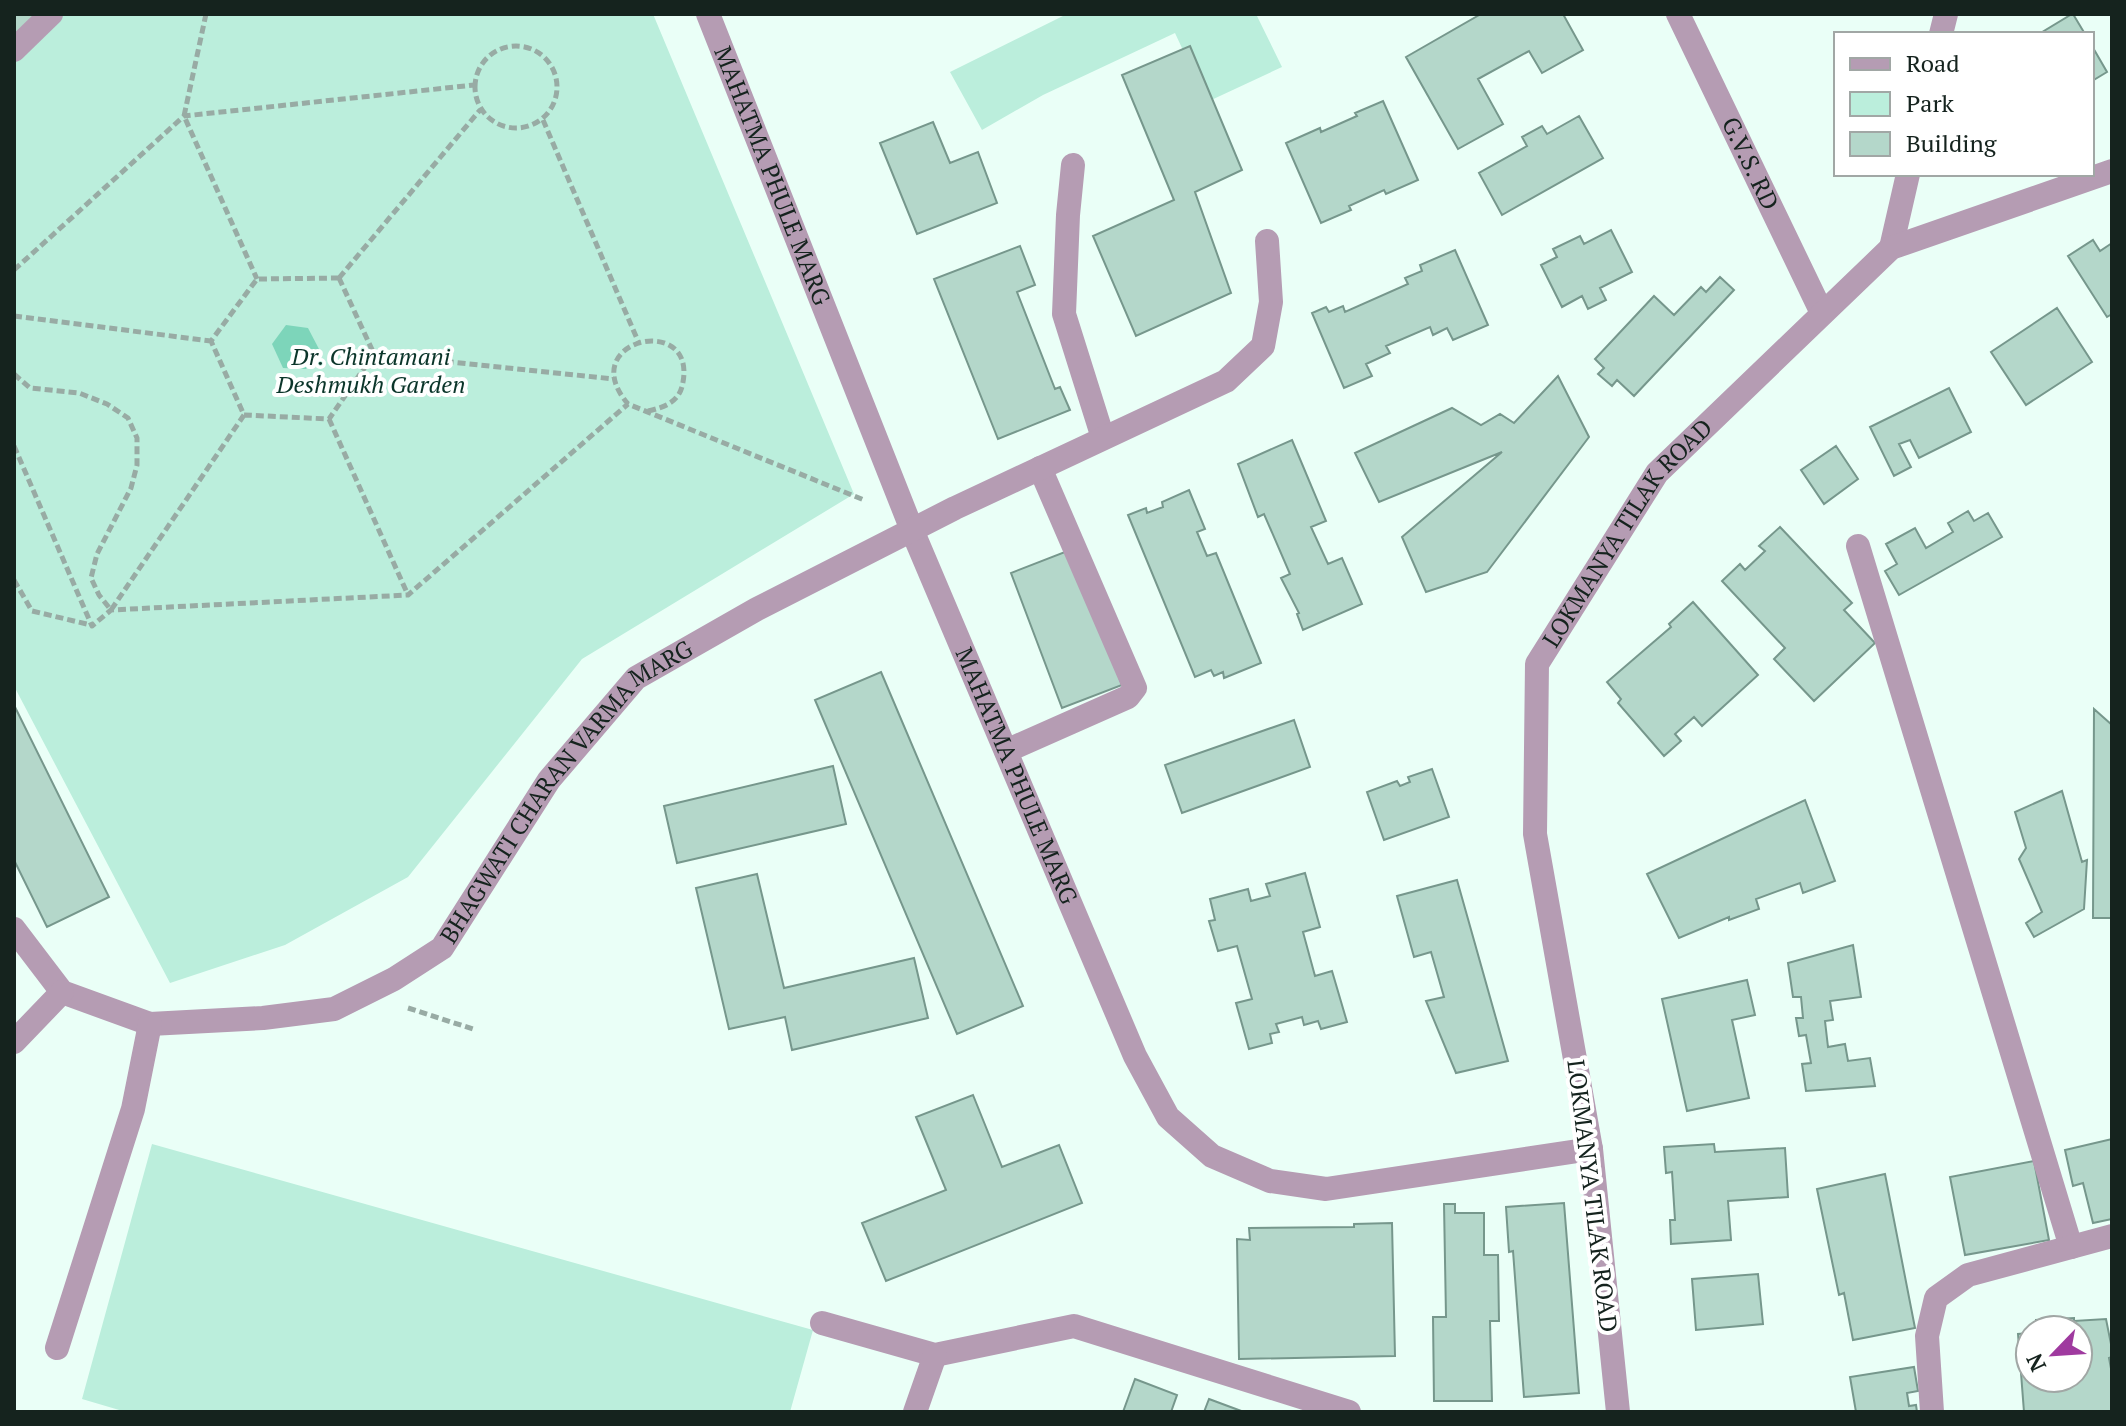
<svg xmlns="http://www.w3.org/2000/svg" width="2126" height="1426" font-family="'PT Serif',serif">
<rect width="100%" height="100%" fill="#eafff7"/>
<path fill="#bbeedc" d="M14,14H653L854,494L582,659L408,877L285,945L170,983L14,686Z
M1067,14H1256L1282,67L1207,102L1175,33L1043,95L982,130L950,72Z
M152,1144L813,1330L790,1412H126L82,1399Z"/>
<path fill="#7dd5ba" d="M286,325L308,328L320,351L306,369L283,368L272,344Z"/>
<path fill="#b4d7ca" stroke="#76978c" stroke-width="2" d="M14,14H37L14,47Z
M1481,14H1563L1583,50L1542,73L1529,51L1478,79L1503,124L1458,149L1406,57Z
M2073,14L2085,34H2039L2072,14Z
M1190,46L1242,170L1195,192L1231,293L1136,336L1093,236L1174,200L1122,75Z
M2092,46L2107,72L2092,81Z
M1383,101L1418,180L1386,194L1384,190L1349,206L1351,210L1321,223L1286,143L1320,128L1321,132L1357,116L1355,113Z
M1579,116L1603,158L1502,215L1479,173L1527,146L1522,137L1542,126L1547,134Z
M933,122L950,163L978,152L997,203L917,234L880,143Z
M1611,230L1632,272L1600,288L1606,300L1588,309L1582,296L1562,307L1541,265L1557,257L1553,249L1580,236L1584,244Z
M2093,240L2100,251L2112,243V314L2107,317L2068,256Z
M1020,246L1035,285L1017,292L1055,389L1060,387L1070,410L998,439L934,279Z
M1455,250L1488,325L1453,340L1447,328L1433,335L1430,327L1386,346L1390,353L1366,364L1372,376L1344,388L1312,313L1326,307L1329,312L1343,306L1345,312L1408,284L1405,278L1422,271L1420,265Z
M1720,277L1734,290L1634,396L1617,380L1612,386L1598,374L1604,368L1595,359L1654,296L1674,315L1701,287L1706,292Z
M2057,308L2092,362L2026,405L1991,352Z
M1558,376L1589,437L1487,572L1426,592L1402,537L1502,452L1379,502L1355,453L1452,408L1481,425L1500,414L1514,423Z
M1949,388L1971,432L1919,458L1910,440L1899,444L1911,467L1894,476L1870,427Z
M1292,440L1326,521L1311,527L1328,564L1342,558L1362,604L1303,630L1297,614L1299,613L1281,578L1290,574L1264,514L1258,517L1238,464Z
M1836,446L1858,479L1824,504L1801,470Z
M1189,490L1205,529L1197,532L1207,556L1216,553L1261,663L1224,678L1223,672L1214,676L1211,670L1195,677L1128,515L1146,508L1147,513L1163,507L1162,502Z
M1968,511L1974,521L1988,513L2002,537L1899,595L1885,571L1897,564L1886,544L1915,528L1926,548L1953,532L1948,523Z
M1780,527L1852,603L1844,610L1875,643L1814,701L1774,659L1785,648L1722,581L1740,564L1745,570L1765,551L1759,546Z
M1070,550L1122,685L1062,708L1011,573Z
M1693,602L1758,675L1702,726L1694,717L1675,734L1681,741L1664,756L1618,703L1621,699L1607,682L1671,627L1669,624Z
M881,672L1023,1006L957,1034L815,700Z
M14,705L109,897L47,927L14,860Z
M2094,709L2112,725V918H2093Z
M1294,720L1310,767L1182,813L1165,765Z
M833,766L846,824L677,863L664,806Z
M1432,769L1449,817L1384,840L1367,792L1397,781L1400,786L1410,782L1408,777Z
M2062,791L2082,862L2087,860L2084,909L2034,937L2026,923L2042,912L2019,859L2026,848L2015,812Z
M1805,800L1835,881L1803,893L1800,883L1756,899L1759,909L1729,920V917L1679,938L1647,874Z
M1305,873L1320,927L1303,932L1315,976L1332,971L1347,1022L1321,1029L1318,1021L1304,1025L1302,1017L1276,1024L1279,1032L1270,1034L1272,1043L1249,1049L1236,1003L1252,999L1237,946L1218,951L1209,921L1215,920L1210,899L1248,889L1251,901L1270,896L1266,884Z
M757,874L784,988L914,958L928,1018L792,1050L785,1017L729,1029L696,888Z
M1457,880L1508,1061L1456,1073L1426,1001L1444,997L1431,952L1414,957L1397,896Z
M1853,945L1861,997L1830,1001L1833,1020L1825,1021L1828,1047L1845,1044L1848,1061L1870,1058L1875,1086L1806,1091L1802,1064L1811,1063L1806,1035L1799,1036L1796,1018H1803L1801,997H1793L1788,963Z
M1747,980L1755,1015L1732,1020L1749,1098L1687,1111L1662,999Z
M973,1095L1002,1167L1059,1145L1082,1203L886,1281L862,1223L946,1190L916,1117Z
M2112,1139V1219L2093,1223L2083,1183L2073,1186L2065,1150Z
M1714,1144L1715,1152L1785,1148L1788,1197L1728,1201L1731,1240L1671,1244L1670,1220H1675L1672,1172L1666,1173L1664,1147Z
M2034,1161L2049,1240L1965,1255L1950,1177Z
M1885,1174L1915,1328L1853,1340L1844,1293L1839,1295L1817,1189Z
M1564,1203L1579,1393L1524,1397L1513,1251L1509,1252L1506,1207Z
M1444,1204H1455V1213H1484V1255H1498L1499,1321H1490L1492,1401H1434L1433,1317H1446Z
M1392,1223L1395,1356L1239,1359L1237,1239L1250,1240L1249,1228L1354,1227V1224Z
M1758,1274L1763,1324L1696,1330L1692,1279Z
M2074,1318V1321L2106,1319L2112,1349V1357L2109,1358L2112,1374V1412H2024L2018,1334L2030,1333V1378H2078V1330H2036V1320Z
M1914,1367L1918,1391L1907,1393L1909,1406L1916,1405L1917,1412H1856L1850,1377Z
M1135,1379L1177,1395L1171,1412H1123Z
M1209,1399L1244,1412H1204Z"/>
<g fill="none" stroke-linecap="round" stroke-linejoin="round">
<path stroke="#98aba4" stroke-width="5" stroke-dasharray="8 4" stroke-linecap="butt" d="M206,14L184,116L257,279
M475 87a41 41 0 1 1 82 0a41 41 0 1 1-82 0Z
M543,120L638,341
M14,270L184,116L474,85
M339,278L374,354L329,419L244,415L211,341L257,279Z
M339,278L480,110
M14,316L211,341
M374,354L614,379
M14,374L30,388L79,393L107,404L128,418L137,438V465L131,488L97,554L91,578L99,595L111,610L244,415
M648,411C665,407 680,402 683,382C696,312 573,340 628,404L864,500
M329,419L408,595
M14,446L92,626L111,610L408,595L628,404
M14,580L32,611L91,625
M408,1008L476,1030"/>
<g stroke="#b59cb3" stroke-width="24">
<path id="s1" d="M708,14L912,530L1135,1056L1168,1117L1212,1156L1270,1181L1326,1189L1591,1149"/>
<path id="s2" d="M1678,14L1822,313"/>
<path d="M1941,34L1946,14"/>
<path d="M14,50L51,14"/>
<path d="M1073,165L1068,215L1064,314L1103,438"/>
<path d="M1891,248L1908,174"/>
<path d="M1858,546L2071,1247"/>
<path d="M1006,751L1128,697L1135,688L1040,468"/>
<path id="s3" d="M14,929L62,992L150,1024L263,1018L334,1009L394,979L442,948L549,780L636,678L757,609L955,508L1226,381L1263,346L1271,302L1267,241"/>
<path d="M14,1042L62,992"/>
<path d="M822,1323L935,1355L1074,1326L1349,1412"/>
<path d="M57,1348L133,1109L150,1024"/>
<path d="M915,1412L935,1355"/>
<path id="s4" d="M1618,1412L1591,1149L1535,834L1537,664L1657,473L1891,248L2112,171"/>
<path d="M1932,1412L1927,1336L1936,1298L1968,1275L2112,1236"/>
</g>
</g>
<g text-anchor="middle" stroke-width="8" stroke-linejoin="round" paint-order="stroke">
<g font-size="24" fill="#15231e" stroke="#fff">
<text dy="8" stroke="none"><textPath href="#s2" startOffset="166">G.V.S. RD</textPath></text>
<text dy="8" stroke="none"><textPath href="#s1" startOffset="174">MAHATMA PHULE MARG</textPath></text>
<text dy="8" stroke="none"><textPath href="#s4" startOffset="914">LOKMANYA TILAK ROAD</textPath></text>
<text dy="8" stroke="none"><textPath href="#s1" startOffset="822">MAHATMA PHULE MARG</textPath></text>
<text dy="8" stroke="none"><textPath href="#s3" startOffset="684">BHAGWATI CHARAN VARMA MARG</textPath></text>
<text transform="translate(1592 1196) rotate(83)" y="8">LOKMANYA TILAK ROAD</text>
</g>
<g font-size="24" font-style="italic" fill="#0b352a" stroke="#fff">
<text x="371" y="365">Dr. Chintamani<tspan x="371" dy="28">Deshmukh Garden</tspan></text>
</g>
</g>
<rect width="2126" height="1426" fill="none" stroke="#15231e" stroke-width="32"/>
<rect x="1834" y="32" width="260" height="144" fill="#ffffff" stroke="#a1a7a5" stroke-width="2"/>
<rect x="1850" y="58" width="40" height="12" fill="#b59cb3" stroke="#a1a7a5" stroke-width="2"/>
<text x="1906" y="72" font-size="24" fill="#15231e">Road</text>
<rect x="1850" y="92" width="40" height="24" fill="#bbeedc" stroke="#a1a7a5" stroke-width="2"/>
<text x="1906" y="112" font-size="24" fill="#15231e">Park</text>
<rect x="1850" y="132" width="40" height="24" fill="#b4d7ca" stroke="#a1a7a5" stroke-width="2"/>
<text x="1906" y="152" font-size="24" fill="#15231e">Building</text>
<g transform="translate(2054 1354) rotate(245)"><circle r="38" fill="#ffffff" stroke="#a1a7a5" stroke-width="2"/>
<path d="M0-6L14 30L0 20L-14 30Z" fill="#9f3a9f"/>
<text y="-12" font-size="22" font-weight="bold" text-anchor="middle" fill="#15231e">N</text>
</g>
</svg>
